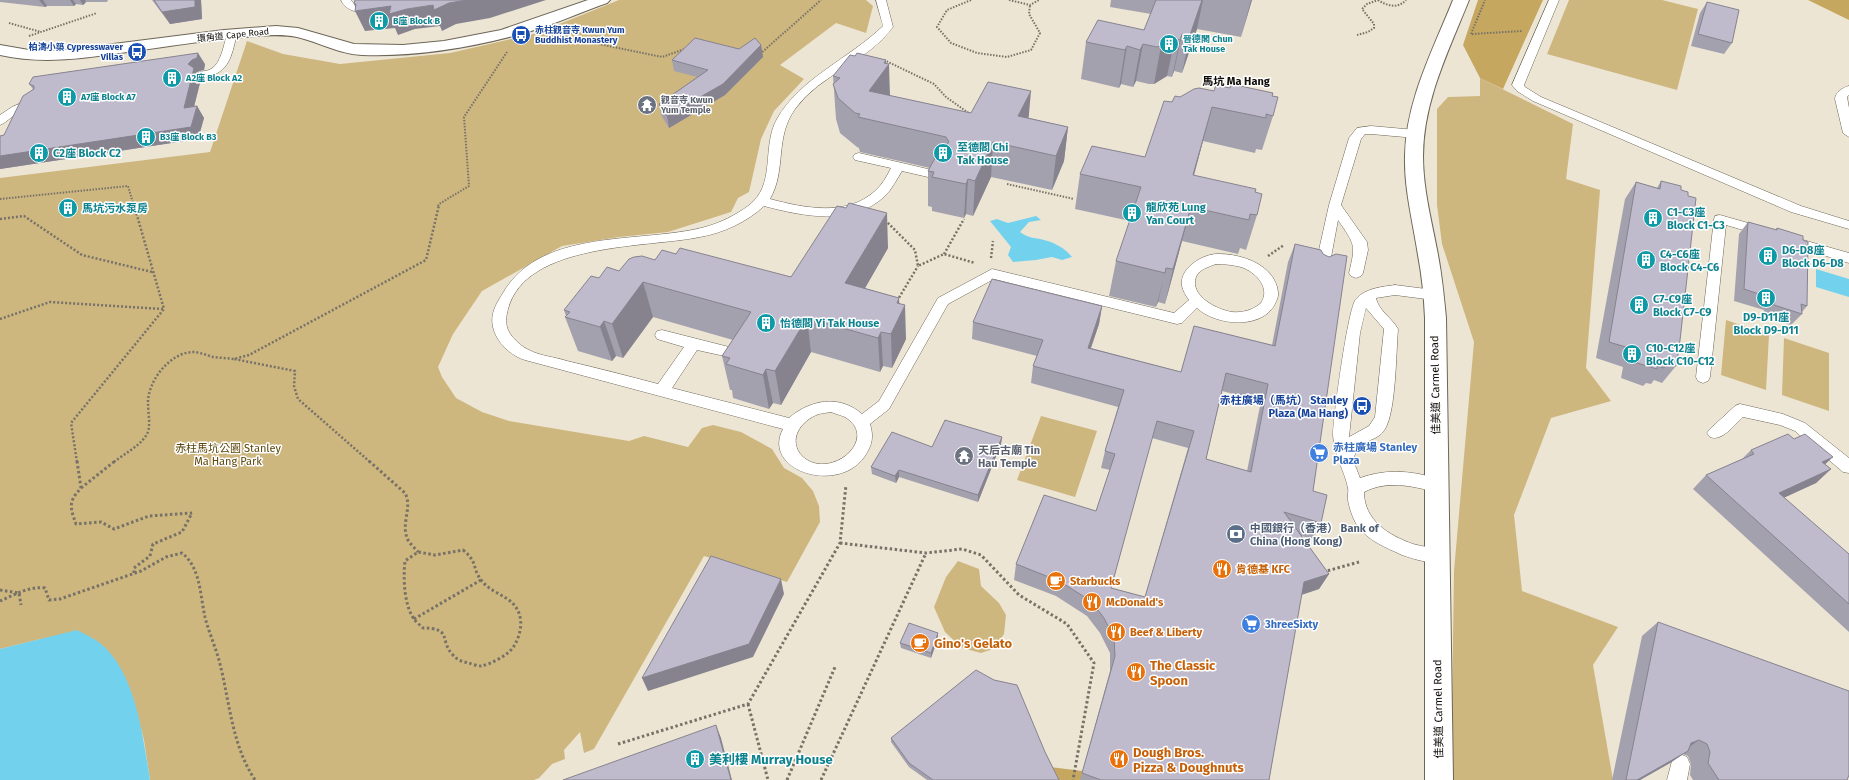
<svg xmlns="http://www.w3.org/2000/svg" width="1849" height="780" font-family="'Fira Sans','Noto Sans TC',sans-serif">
<rect width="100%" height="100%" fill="#ede5d4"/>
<path fill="#ceb67f" d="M619,0H866L873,6L866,33L836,23L780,65L804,79L774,111L761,139L749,192L738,198L731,212L668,232L619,237L562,246L482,291L453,334L438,367L442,377L456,398L482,412L509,421L629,441L644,436L688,447L702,428L713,425L741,432L772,449L784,468L802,478L813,491L819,506L820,522L787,582L704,556L594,749L584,753L580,732L564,750L565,759L552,764L539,778L534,780H150L144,740L133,698L41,639L0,649V178L210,152L247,41L283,54L340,64L450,53L537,33Z
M1569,0H1662L1698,9L1677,90L1547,54Z
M1480,78L1573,124L1566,179L1600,190L1586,368L1611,401L1551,418L1514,515L1522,591L1618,627L1593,665L1613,780H1451L1454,571L1474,342L1442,244L1437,205V109L1448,97L1480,96Z
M1726,320L1769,335L1766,390L1721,375Z
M1784,338L1829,353V411L1782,395Z
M1041,416L1097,431L1075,497L1017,480Z
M958,561L979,569L981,586L999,603L1006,615L1004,634L993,649L981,653L962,648L945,632L934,607L946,577Z"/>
<path fill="#c6a75f" d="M1478,0H1543L1503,89L1480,78L1463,45Z
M1808,0H1849V20Z
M1050,767L1115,775L1217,780H1037Z"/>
<path fill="#72d2ee" d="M1036,216L1041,220L1029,222L1020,232C1030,239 1033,237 1044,240C1054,242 1066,249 1072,257L1062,260L1052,257L1036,260L1013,262L1008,255L1011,247L990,221L997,219L1008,223Z
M1816,269L1849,279V297L1816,287Z
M77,630C84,634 94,638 101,644C136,673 143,737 150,780H0V649Z"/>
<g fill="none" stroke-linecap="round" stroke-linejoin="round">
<defs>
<path id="service" d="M341,0H351L356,6L376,5L381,8C373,17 346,14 341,0Z
M876,0H886L893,27C868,62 820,74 795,109C774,139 787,169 770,199C804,208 847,217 875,191C882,185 887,176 891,168L855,160L853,157L855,154L859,153L945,173L947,176L945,179L941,180L902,171C897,179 892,189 885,196C852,227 802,216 764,206C747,222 723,233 700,237C647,248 526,242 508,309C506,316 505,325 509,332C513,339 522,347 529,350C540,356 555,357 567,361C597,368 628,376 658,384L684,347L657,339L655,335L657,331L662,330L729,347L734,348L736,352L734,356L729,357L697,350L672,388L789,418C810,400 839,394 862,414L879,401L938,298L992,269L1174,313L1189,300C1186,296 1183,291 1182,286C1179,269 1201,255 1216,254C1239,253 1275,264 1278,292C1279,297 1276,301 1274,306C1259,330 1215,325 1197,308L1182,323L1177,324L994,279L948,304L889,409L870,424C874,437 872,445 865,456C839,495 761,471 783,429L525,360C511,356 496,342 493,327C490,314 496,304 503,293C541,227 642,244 705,227C720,223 736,215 748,206C777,185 761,147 777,119C800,78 849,59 883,26ZM1216,264C1225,264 1233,265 1241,267C1256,272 1271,288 1261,303C1253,310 1243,313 1232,312C1218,310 1189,296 1196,277C1199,269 1209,267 1216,264ZM831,412C835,414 841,415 845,417C881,439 829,482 802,456C787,440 801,420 819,414C822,413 827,413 831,412Z
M1549,0H1559L1524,85L1525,87L1541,97L1801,206L1849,221V229L1791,212L1533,101L1517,91L1512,85Z
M232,31L237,34C232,52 231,70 210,76C206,77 203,79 198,77L196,75C200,70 206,72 211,69C221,64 224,44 227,34Z
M1849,86V95L1847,97L1849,108V137L1843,133L1835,99C1835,93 1843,87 1849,86Z
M35,97L41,100L39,102L20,111L4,123L0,125V115L12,107Z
M1371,126L1416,130L1422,134L1416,138L1371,134H1365L1361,139L1341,205L1367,242L1368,250L1363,273L1361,276L1356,278L1351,276L1349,273C1356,244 1355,245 1338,220L1329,268L1327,271L1322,273L1317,271L1315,268L1329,205L1349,138L1357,128Z
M1720,215L1769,229L1771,232L1769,235L1764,236L1726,225L1710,377L1708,381L1703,383L1698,381L1696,377L1714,219L1715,216Z
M1789,236L1849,253V263L1784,243L1782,240L1784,237Z
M1395,285L1434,290L1439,292L1441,295L1439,298L1434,300L1395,295L1376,298C1378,310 1392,318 1398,329C1396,353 1396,411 1385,429C1376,444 1360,436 1353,460L1360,478C1388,468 1414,471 1442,480L1444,485L1442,490L1436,492C1411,486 1388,480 1364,492C1364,520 1388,535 1413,544C1423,547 1433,547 1443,551L1446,556L1443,561C1431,565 1414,559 1402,555C1385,547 1368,541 1357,525C1353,519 1349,507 1348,500C1347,496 1349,492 1348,488C1344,469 1334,456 1333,435C1333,419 1348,307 1356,299C1366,288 1381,287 1395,285ZM1366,308L1384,329L1375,417L1369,426L1349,437L1360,333Z
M1740,404L1783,414L1805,423L1849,458V473L1843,472L1795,431L1780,425L1743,417C1734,425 1722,442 1710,437L1707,433L1710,429L1735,406Z
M1680,754L1687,757L1690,764L1687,780H1667L1673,757Z"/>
<path id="tertiary" d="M588,0H610L607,3C581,12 555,24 528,32C475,47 418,57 362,55C339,54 319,42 297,37C283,34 270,35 256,36C211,39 166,47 120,53C80,59 40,64 0,55V45L29,50L58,51L224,30L276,26L298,28L354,44L403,45L444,41L501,30Z
M1453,0H1469C1449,50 1423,101 1423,156C1423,190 1432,222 1438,255C1442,276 1444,297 1446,318L1453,780H1425V318C1424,297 1422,276 1418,255C1413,222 1404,189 1405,156C1406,100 1433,50 1453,0Z"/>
</defs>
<use href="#service" stroke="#6d6657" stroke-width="1"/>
<use href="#tertiary" stroke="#6d6657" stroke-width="2"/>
<path stroke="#777267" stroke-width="2" stroke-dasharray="1.5 1.5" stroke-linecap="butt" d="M971,0L947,10L937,27L951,43L977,53L1007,57L1031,50L1040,33L1029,14L1030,5
M1009,0L1030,5L1039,0
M1378,0C1387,6 1398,9 1406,0
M9,23L41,32
M1471,34L1485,0
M1472,34L1522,31
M1357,35L1368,32L1374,28V24L1362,9L1367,4L1378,0
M29,36L97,13
M560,36L662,57L685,49
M760,54L821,0
M884,60L934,84L946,97L970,114
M1007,184L1074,199
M0,199L128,186L134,206
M438,206L439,204L469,186L464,117L507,52"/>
<path stroke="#777267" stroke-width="2.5" stroke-dasharray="2 2" stroke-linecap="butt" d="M0,219L24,216L82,255L152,272
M885,220L915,250L918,266L944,254L975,263
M944,254L964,219
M1268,256L1284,245
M991,258L993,241
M897,301L918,266
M0,319L50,302L163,309
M77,462L71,423L164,309L134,205
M114,462C124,454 138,447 145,437C152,429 148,414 148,404C147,382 170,351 195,352C201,353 207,355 213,357C220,358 227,358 234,359
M370,462L298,399L294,386L295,371L234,359L249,355L426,260L439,205"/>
<path stroke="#777267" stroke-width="3" stroke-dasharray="2.5 2.5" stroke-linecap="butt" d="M77,461L81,488C68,502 70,507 76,524L101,522L114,529L149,516L192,513
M369,461L405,493C413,508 400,524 408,540C410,544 415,548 418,552
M81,488L115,461
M840,543L926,553L962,549L981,555L1019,595L1067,624L1094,663L1073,780
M463,550C478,562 472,568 481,580C488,589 498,593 506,598C524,609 524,629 514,646C509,655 491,664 481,666C477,666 472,664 469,663C463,662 457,660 453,655C439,641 453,628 423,628C420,625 416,622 414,619C404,605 403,578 405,561L418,552L435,555Z
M1323,572L1359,562
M134,573V568L150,556L153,544L182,532L192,513
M0,590L19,593L21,605
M0,601C14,595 29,586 45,588L49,600L60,599L141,571L166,557L182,553C201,568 200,596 205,617C209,633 216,648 220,664C230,704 232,745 255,780
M414,619L481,580
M748,704L768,780
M618,744L748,704L840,543L846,485
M787,780L835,667
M821,780L926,553"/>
<use href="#service" fill="#fff" fill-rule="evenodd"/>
<use href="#tertiary" fill="#fff" fill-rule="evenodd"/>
</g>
<path fill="#a4a1af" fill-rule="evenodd" d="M0,0H114H108L107,2H86L83,5L76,4L74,6H47L45,7L0,2Z
M152,0H201L202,19L170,24Z
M1111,0H1252L1241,37L1197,29L1182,73L1174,71L1172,77L1167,76L1154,84H1149L1136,81L1133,87L1121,84L1119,88L1081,79L1086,42L1144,30L1151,14L1110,7Z
M1707,2L1732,43L1724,54L1691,46L1700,13Z
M761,45L763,57L725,95L669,128L661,115L659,104L697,77L674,71L672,60Z
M886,63L890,96L971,113L1029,118L1068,127L1064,161L1052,190L991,177L973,216L966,214L964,218L932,211V207L928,206V171L930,168L860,152L859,148L857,147L840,133L836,119L833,76Z
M205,64L204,70L199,71L197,73L201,79L194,106H197L204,118L198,139L0,169V136L4,135L33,89L29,84Z
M1230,88L1272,96L1273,116L1262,150L1256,149L1255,153L1203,141L1194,176L1255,192L1257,215L1246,250L1240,248L1238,254L1182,241L1165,304L1158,302L1156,307L1109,296L1116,261L1130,221L1075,209L1080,174L1145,157L1172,102L1180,97Z
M1661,181L1681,190L1676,366L1662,383L1654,380L1651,384L1646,383L1643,386L1621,378L1623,367L1596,358L1625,199L1636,182L1657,188Z
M1748,222L1775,230L1777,228L1807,306L1802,312V314L1791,325L1763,316L1764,310L1734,301L1739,234Z
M1295,244L1313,491L1321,523L1313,539L1301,536L1329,574L1319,589L1301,595L1269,780H1080L1110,671V653L1100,633L1087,616L1056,596L1014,580L1016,564L1096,511L1110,470L1101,468L1105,451L1118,407L1031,383L1033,366L1037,356L972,339L973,322L1102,306L1099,324L1091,348L1181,372L1194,326L1272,345L1288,262ZM1222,391L1261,401L1247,471L1206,459ZM1152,438L1188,448L1145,597L1111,588Z
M888,248L865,288L899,298V303L906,339L892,368L883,366L880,372L811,352L781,405L773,403L769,409L733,398L732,390H730L722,356L733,340L653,317L623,358L616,356L612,361L578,351L565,317L566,316L564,310L599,278L619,271L676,254L791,277Z
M1002,437L1001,444L978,502L899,477L896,483L872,474L871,467L932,447Z
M1751,450L1825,464L1831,469L1816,483L1783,498L1849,554V632L1693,489L1706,475L1742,459Z
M1658,622L1847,780H1693L1690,775L1691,764L1688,756L1683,754L1670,763L1640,780H1612L1642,636Z
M938,638L931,658L901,648L900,643Z
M891,738L1045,752L1059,780H927L909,767L891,742Z"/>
<path fill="#86838f" d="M39,0H43L47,6L45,7Z
M70,0H73L76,4L74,6Z
M80,0H85L86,2L83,5Z
M195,0H201L202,19L170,24L162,12Z
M467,0H546L490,18L456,24L442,31L440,26L415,29L398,35L395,28L365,31L355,11H357L354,4L391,6L407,9L433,5Z
M1202,0H1203L1197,29L1182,73L1190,35Z
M1251,0H1252L1241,37Z
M1182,34L1174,71L1172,77L1180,40Z
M1175,39L1167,76L1154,84L1161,46Z
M1143,44L1136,81L1133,87L1140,50Z
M761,45L763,57L725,95L669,128L667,116Z
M1127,46L1121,84L1119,88L1125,50Z
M198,53L205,64L204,70L199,71L197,73L201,79L191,119L184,108L188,64Z
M886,60V68L889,64L890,98L869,91L884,63Z
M1031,91L1028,125L1018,116Z
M197,106L204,118L198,139L0,169V156Z
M1212,107L1203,141L1184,210L1193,175Z
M1068,127L1064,161L1052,190L1056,156Z
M993,142L991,177L973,216L975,181Z
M968,179L966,214L964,218L966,184Z
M1191,207L1182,241L1165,304L1173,269Z
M887,213L888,248L848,318L845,283Z
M1166,268L1158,302L1156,307L1165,273Z
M643,282L653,317L623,358L612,324Z
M899,298L900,316L905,305L906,339L892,368L891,334L897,303Z
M1102,306L1099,324L1085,365L1088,348Z
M807,318L811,352L781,405L775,371Z
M604,321L616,356L612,361L600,327Z
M881,332L883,366L880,372L878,338Z
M766,369L773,403L769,409L763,375Z
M1002,437L1001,444L978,502V495Z
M1833,457L1818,471L1822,462Z
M1831,469L1816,483L1764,507L1779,493Z
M899,470V477L896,483L895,476Z
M1329,574L1319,589L1295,597L1304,582Z
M781,579L784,594L753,657L648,691L642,678Z
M938,633V638L931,658V653Z
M716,725L721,738L732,780H731Z
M1699,740L1681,753L1691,743Z
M1688,751L1670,763L1640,780H1637Z"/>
<path fill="#bfbbcc" stroke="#86838f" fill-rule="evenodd" d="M154,0H195V7L162,12Z
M355,0H467L449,3L434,10L433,5L407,9L389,14L391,6L355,11L356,4H354Z
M1156,0H1202L1190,35L1182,34L1180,40L1175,39L1161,46L1157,47L1143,44L1140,50L1127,46L1125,50L1086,42L1098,20L1144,30Z
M1707,2L1739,10L1732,43L1698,34Z
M695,38L739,49L755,38L761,45L723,84L667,116L659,104L708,70L672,60Z
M198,53L197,58L192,60L188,64L194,68L184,108L197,106L191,127L0,156V136L4,135L23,96L34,89V86L29,84L33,77Z
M857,53L886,60L884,63L889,64L869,91L971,113L988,82L1031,91L1018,116L1068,127L1056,156L993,142L975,181L968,179L966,184L932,177L934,172L928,171L941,147L946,146L949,142L946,137L858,117L860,114L855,113L838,98L833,84L840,78L833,76L850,55L855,56Z
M1231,84L1273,93L1272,96L1278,97L1273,116L1266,114V118L1212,107L1193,175L1256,189L1255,192L1262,194L1257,215L1250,214L1249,220L1191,207L1173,269L1166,268L1165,273L1116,261L1141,187L1080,174L1092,146L1145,157L1164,101L1172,102L1175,96L1180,97L1194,89L1199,88L1214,91L1216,85L1230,88Z
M1661,181L1681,186V190L1688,192V196L1696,198L1679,349L1676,366L1665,363L1664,368L1657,366V369L1634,362L1636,350L1609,342L1636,182L1660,189Z
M849,203L887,213L845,283L899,298L897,303L905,305L891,334L881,332L878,338L807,318L775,371L766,369L763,375L726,364L730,358L722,356L751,312L643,282L612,324L604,321L600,327L565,317L570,312L564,310L591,276L599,278L607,267L619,271L629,259L634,257L642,256L655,260L662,250L676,254L680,248L791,277L837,206L846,208Z
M1748,222L1777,230V228L1803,236V240L1808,242L1807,306L1801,304L1802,314L1774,305V299L1744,289Z
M1295,244L1321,250L1323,254L1329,257L1336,254L1347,256L1313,491L1327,495L1321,523L1284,512L1329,574L1304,582L1269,780H1101L1082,773L1115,656L1114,638L1104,618L1091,601L1059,581L1016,564L1044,495L1096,511L1115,454L1105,451L1124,390L1033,366L1043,340L973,322L992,279L1102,306L1088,348L1181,372L1194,326L1275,346ZM1226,373L1268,384L1251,472L1206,459ZM1157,421L1194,431L1145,597L1111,588Z
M945,420L1002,437L978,495L899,470L895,476L871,467L892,432L932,447Z
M1788,434L1794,439L1805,434L1833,457L1822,462L1831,469L1779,493L1849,554V604L1706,475L1754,454L1751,450Z
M711,556L781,579L749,644L642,678Z
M1658,622L1849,691V775L1847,780H1719L1708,763L1710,752L1707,744L1699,740L1691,743L1688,751L1637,780H1626Z
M909,623L938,633L931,653L900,643Z
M976,670L994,680L1017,685L1045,752L1059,780H933L909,763L891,738Z
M716,725L731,780H563Z"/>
<defs>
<symbol id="building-disc" viewBox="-11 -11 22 22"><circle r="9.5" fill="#0f9aa8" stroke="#fff"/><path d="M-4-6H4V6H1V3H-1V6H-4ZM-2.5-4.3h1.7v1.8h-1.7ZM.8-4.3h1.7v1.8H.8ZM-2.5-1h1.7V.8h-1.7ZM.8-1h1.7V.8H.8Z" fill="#fff"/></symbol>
<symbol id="bus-disc" viewBox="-11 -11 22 22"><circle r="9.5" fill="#1a4fb4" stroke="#fff"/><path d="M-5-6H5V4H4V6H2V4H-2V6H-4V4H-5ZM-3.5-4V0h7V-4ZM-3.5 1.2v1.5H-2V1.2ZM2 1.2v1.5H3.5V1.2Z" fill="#fff"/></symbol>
<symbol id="temple-disc" viewBox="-11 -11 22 22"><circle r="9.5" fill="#6b7280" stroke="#fff"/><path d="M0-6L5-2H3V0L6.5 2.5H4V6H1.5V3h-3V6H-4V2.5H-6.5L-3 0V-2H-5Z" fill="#fff"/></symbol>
<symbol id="supermarket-disc" viewBox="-11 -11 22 22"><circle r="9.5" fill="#3f7fe0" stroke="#fff"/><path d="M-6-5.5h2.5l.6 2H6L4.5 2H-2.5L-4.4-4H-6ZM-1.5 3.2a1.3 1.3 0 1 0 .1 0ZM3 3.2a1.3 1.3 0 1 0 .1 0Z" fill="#fff"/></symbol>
<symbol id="bank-disc" viewBox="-11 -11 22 22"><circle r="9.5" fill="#5c6f8a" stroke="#fff"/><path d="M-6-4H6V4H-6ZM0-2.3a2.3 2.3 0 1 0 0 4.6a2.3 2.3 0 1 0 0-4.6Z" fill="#fff"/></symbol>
<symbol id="restaurant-disc" viewBox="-11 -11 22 22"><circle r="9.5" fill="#e8710a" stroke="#fff"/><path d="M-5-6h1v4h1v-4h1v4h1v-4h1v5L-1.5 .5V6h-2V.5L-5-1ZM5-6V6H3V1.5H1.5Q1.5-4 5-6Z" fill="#fff"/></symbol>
<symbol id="cafe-disc" viewBox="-11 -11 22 22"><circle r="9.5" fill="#e8710a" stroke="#fff"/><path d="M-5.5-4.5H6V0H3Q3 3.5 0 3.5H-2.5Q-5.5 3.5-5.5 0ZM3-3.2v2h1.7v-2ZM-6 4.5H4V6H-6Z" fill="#fff"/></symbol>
</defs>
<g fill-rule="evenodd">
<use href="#building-disc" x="368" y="10" width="22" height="22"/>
<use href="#bus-disc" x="510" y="24" width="22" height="22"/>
<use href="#building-disc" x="1158" y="33" width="22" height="22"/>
<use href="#bus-disc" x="126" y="41" width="22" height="22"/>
<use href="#building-disc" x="161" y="67" width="22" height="22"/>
<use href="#building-disc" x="56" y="86" width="22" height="22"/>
<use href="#temple-disc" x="636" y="94" width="22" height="22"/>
<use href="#building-disc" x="135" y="126" width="22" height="22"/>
<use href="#building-disc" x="28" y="142" width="22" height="22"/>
<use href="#building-disc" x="932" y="142" width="22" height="22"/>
<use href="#building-disc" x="57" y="197" width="22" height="22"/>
<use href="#building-disc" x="1121" y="202" width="22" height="22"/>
<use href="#building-disc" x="1642" y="207" width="22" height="22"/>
<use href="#building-disc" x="1757" y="245" width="22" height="22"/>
<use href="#building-disc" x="1635" y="249" width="22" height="22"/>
<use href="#building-disc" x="1755" y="287" width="22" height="22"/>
<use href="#building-disc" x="1628" y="294" width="22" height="22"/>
<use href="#building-disc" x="755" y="312" width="22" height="22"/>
<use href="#building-disc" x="1621" y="343" width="22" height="22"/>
<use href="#bus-disc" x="1351" y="395" width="22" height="22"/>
<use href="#supermarket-disc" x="1308" y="442" width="22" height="22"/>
<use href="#temple-disc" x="953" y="445" width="22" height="22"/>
<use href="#bank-disc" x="1225" y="523" width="22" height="22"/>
<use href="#restaurant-disc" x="1211" y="558" width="22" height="22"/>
<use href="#cafe-disc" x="1045" y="570" width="22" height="22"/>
<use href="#restaurant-disc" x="1081" y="591" width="22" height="22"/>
<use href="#supermarket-disc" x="1240" y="613" width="22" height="22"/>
<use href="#restaurant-disc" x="1105" y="621" width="22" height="22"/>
<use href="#cafe-disc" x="909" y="632" width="22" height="22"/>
<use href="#restaurant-disc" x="1125" y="661" width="22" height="22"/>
<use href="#building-disc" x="684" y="748" width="22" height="22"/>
<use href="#restaurant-disc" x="1108" y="748" width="22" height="22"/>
</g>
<g text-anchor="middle" stroke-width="3" stroke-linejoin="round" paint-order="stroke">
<g font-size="9" font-weight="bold" fill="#0d838f" stroke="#fff" text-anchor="start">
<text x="393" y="24">B座 Block B</text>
<text x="1183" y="42">晉德閣 Chun<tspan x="1183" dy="10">Tak House</tspan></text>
<text x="186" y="81">A2座 Block A2</text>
<text x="81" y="100">A7座 Block A7</text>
<text x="160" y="140">B3座 Block B3</text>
</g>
<g font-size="9" font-weight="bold" fill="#164399" stroke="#fff" text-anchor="start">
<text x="535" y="33">赤柱觀音寺 Kwun Yum<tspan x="535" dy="10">Buddhist Monastery</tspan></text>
<text x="123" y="50" text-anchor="end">柏濤小築 Cypresswaver<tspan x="123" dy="10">Villas</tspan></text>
</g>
<g font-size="9" fill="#100d08" stroke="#fff">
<text transform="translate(233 35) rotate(-6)" y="3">環角道 Cape Road</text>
</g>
<g font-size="9" font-weight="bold" fill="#5b616d" stroke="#fff" text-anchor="start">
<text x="661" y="103">觀音寺 Kwun<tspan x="661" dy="10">Yum Temple</tspan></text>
</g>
<g font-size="11" font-weight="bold" fill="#100d08" stroke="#fff">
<text x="1236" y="85">馬坑 Ma Hang</text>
</g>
<g font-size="11" font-weight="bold" fill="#0d838f" stroke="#fff" text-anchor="start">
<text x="957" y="151">至德閣 Chi<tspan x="957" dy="13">Tak House</tspan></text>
<text x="53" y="157">C2座 Block C2</text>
<text x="1146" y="211">龍欣苑 Lung<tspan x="1146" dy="13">Yan Court</tspan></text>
<text x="82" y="212">馬坑污水泵房</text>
<text x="1667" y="216">C1-C3座<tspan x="1667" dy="13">Block C1-C3</tspan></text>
<text x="1782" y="254">D6-D8座<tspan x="1782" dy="13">Block D6-D8</tspan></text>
<text x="1660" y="258">C4-C6座<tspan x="1660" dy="13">Block C4-C6</tspan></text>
<text x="1653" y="303">C7-C9座<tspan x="1653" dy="13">Block C7-C9</tspan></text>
<text x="1766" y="321" text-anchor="middle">D9-D11座<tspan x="1766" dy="13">Block D9-D11</tspan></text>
<text x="780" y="327">怡德閣 Yi Tak House</text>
<text x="1646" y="352">C10-C12座<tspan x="1646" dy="13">Block C10-C12</tspan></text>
</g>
<g font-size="11" fill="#100d08" stroke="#fff">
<text transform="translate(1435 385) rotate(-91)" y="4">佳美道 Carmel Road</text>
<text transform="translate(1438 709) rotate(-91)" y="4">佳美道 Carmel Road</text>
</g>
<g font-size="11" font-weight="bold" fill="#164399" stroke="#fff" text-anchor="end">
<text x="1348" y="404">赤柱廣場（馬坑） Stanley<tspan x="1348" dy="13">Plaza (Ma Hang)</tspan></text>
</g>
<g font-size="11" font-weight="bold" fill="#366cbe" stroke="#fff" text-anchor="start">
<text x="1333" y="451">赤柱廣場 Stanley<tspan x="1333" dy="13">Plaza</tspan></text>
<text x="1265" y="628">3hreeSixty</text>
</g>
<g font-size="11" fill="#5b460b" stroke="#fff">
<text x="228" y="452">赤柱馬坑公園 Stanley<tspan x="228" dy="13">Ma Hang Park</tspan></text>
</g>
<g font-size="11" font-weight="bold" fill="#5b616d" stroke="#fff" text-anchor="start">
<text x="978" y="454">天后古廟 Tin<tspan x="978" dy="13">Hau Temple</tspan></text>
</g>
<g font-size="11" font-weight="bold" fill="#4e5e75" stroke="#fff" text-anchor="start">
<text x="1250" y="532">中國銀行（香港） Bank of<tspan x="1250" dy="13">China (Hong Kong)</tspan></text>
</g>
<g font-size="11" font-weight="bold" fill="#c56008" stroke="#fff" text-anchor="start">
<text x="1236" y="573">肯德基 KFC</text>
<text x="1070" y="585">Starbucks</text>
<text x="1106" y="606">McDonald's</text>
<text x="1130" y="636">Beef &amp; Liberty</text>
</g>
<g font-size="13" font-weight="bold" fill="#c56008" stroke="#fff" text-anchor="start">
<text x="934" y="648">Gino's Gelato</text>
<text x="1150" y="670">The Classic<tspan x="1150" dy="15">Spoon</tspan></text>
<text x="1133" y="757">Dough Bros.<tspan x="1133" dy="15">Pizza &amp; Doughnuts</tspan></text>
</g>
<g font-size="13" font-weight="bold" fill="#0d838f" stroke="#fff" text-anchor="start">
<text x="709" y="764">美利樓 Murray House</text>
</g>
</g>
</svg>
